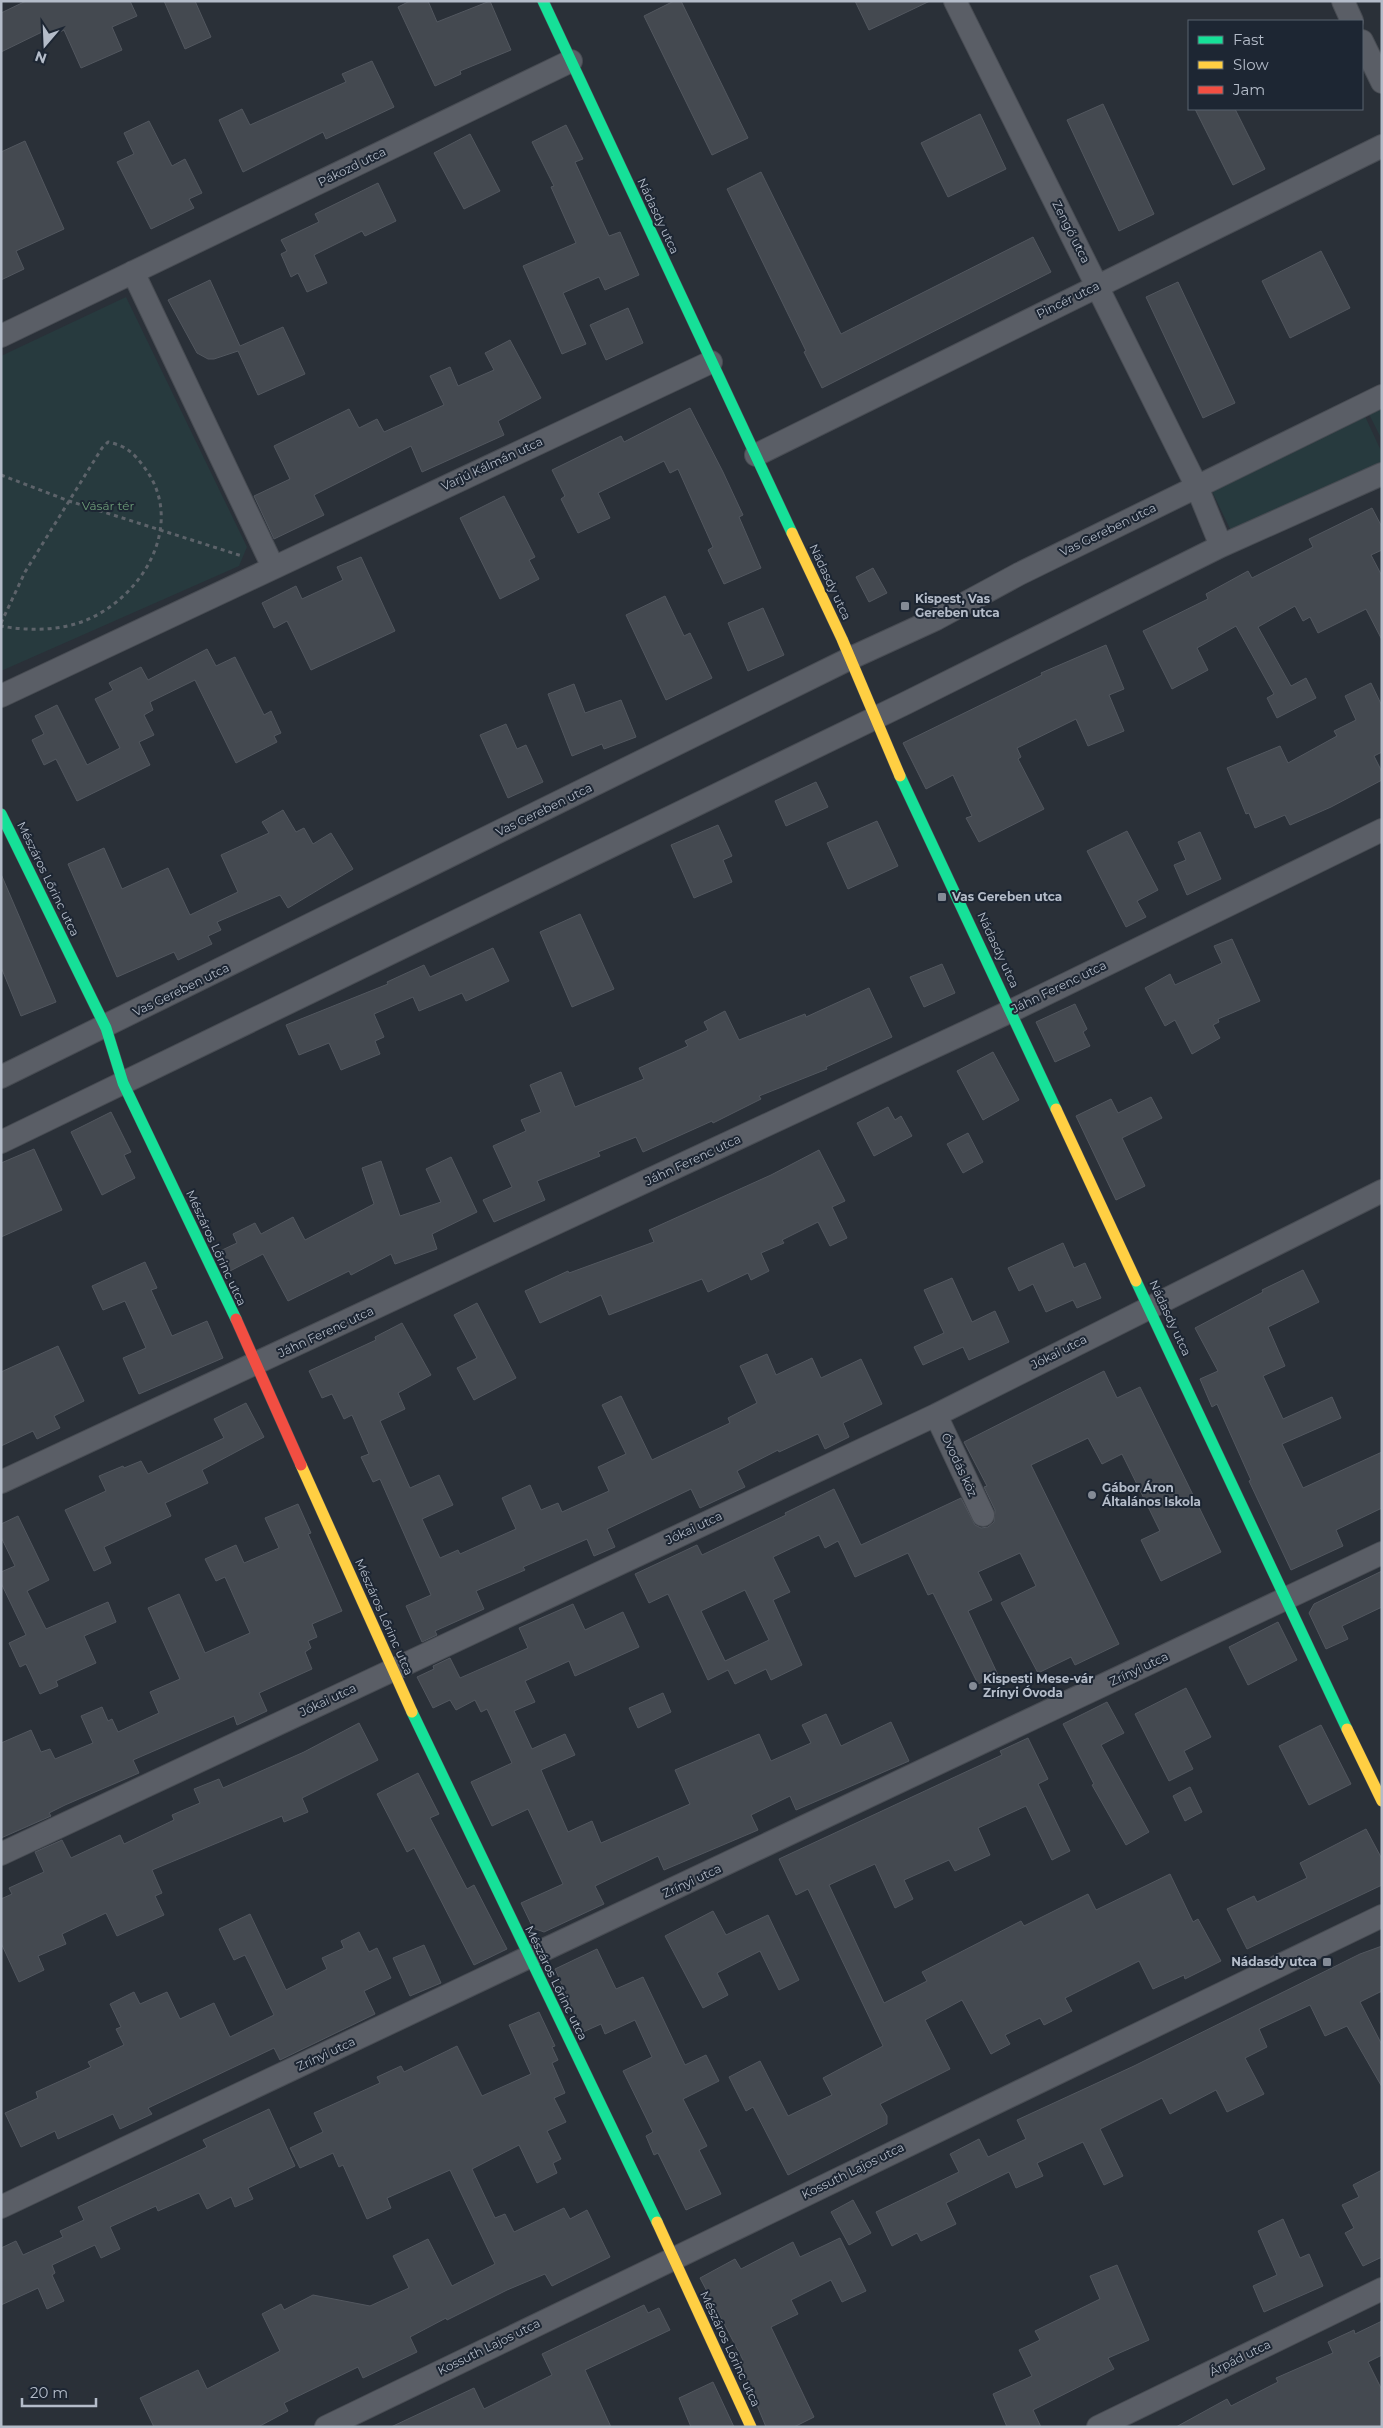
<svg xmlns="http://www.w3.org/2000/svg" width="1383" height="2428" font-family="Montserrat,sans-serif">
<rect width="100%" height="100%" fill="#2a3038"/>
<path fill="#273a3e" d="M126,297L247,547L239,566L1,671V356Z
M1382,403V440L1367,410Z
M1363,412L1382,453V468L1233,535L1210,487Z"/>
<path fill="#444950" stroke="#52575f" fill-rule="evenodd" d="M26,1H130L137,16L112,27L122,50L81,68L64,30L47,38L44,31L1,52V13Z
M164,1H195L211,37L185,49Z
M410,1H428L437,22L490,1L511,50L460,71L461,74L435,86L398,7Z
M674,1H681L748,138L712,155L644,16Z
M855,1H930L869,30Z
M372,61L394,107L326,139L323,132L243,172L219,120L242,109L250,125L346,82L342,74Z
M1103,104L1154,214L1119,231L1067,120Z
M1195,109H1235L1265,169L1233,185Z
M980,114L1006,169L948,197L921,143Z
M149,121L172,166L185,159L202,193L189,199L194,208L151,229L117,162L134,154L124,133Z
M566,125L583,159L575,162L609,236L620,232L639,275L605,290L599,277L563,293L586,344L562,354L523,266L576,243L551,187L554,186L532,142Z
M470,134L500,191L464,209L434,153Z
M25,141L64,229L16,251L24,269L1,280V152Z
M761,172L841,334L1033,237L1051,272L822,388L804,352L806,351L727,189Z
M378,183L396,221L365,236L362,231L314,255L327,283L307,292L298,273L291,277L281,254L287,251L281,240L319,222L315,214Z
M1321,251L1350,308L1290,338L1262,281Z
M210,280L240,346L283,327L305,374L258,395L238,351L214,359H208L197,353L168,300Z
M1178,282L1235,403L1203,418L1146,297Z
M628,308L643,343L606,360L590,325Z
M510,340L541,398L498,421L504,435L422,472L411,446L314,495L324,515L274,539L254,496L290,479L274,446L349,409L359,428L377,419L384,432L444,405L430,376L450,367L458,386L494,370L485,353Z
M690,408L723,472L743,515L739,517L761,568L724,584L708,550L713,547L678,469L670,473L664,461L598,493L610,518L578,533L561,499L565,496L552,470L621,436L624,442Z
M504,496L535,557L529,560L539,579L500,599L460,518Z
M1372,508L1382,527V550L1371,555L1382,576V640L1366,609L1318,633L1310,617L1303,621L1295,606L1258,627L1291,686L1306,678L1316,698L1277,718L1267,698L1274,694L1236,626L1197,648L1208,670L1172,689L1143,631L1208,599L1206,594L1248,571L1252,578L1313,547L1309,539Z
M361,557L395,631L311,670L287,621L274,628L262,603L296,586L302,599L343,580L337,567Z
M873,568L887,593L869,602L856,577Z
M665,596L684,636L690,633L712,678L666,700L626,615Z
M763,608L784,655L748,671L728,623Z
M1106,645L1124,689L1109,695L1124,731L1088,746L1076,719L1017,748L1021,757L1018,759L1044,809L979,842L966,818L972,816L953,775L926,789L903,743L1042,675L1041,673Z
M207,649L216,666L235,657L264,715L271,711L281,733L274,736L277,742L236,763L195,680L150,702L153,710L144,715L154,735L139,742L150,765L77,801L56,759L44,765L32,740L44,734L35,716L57,705L87,765L120,748L95,699L113,690L109,683L141,667L148,680Z
M1371,683L1382,706V752L1374,756L1382,772V780L1331,807L1290,825L1285,815L1255,828L1249,813L1246,814L1227,768L1280,746L1288,763L1337,736L1334,731L1356,720L1345,696Z
M574,684L585,713L621,700L636,737L604,749L602,744L572,756L548,694Z
M506,724L517,749L526,745L543,782L508,798L480,735Z
M816,782L828,807L786,826L775,801Z
M283,810L296,832L304,828L313,844L331,833L353,869L288,908L280,895L217,922L221,930L208,936L212,944L178,960L174,952L117,977L68,864L104,848L122,889L168,868L190,915L238,892L221,855L269,833L262,822Z
M877,821L898,866L848,889L827,843Z
M718,825L732,856L723,860L732,882L694,898L671,845Z
M1127,831L1158,890L1137,901L1146,917L1126,927L1087,851Z
M1200,832L1221,879L1187,895L1174,865L1186,860L1178,842Z
M1,874L56,1002L21,1016L1,967Z
M580,914L614,989L572,1007L540,932Z
M1232,939L1260,1001L1218,1019L1219,1022L1213,1025L1220,1038L1192,1054L1175,1020L1165,1026L1145,988L1170,974L1175,985L1222,963L1214,946Z
M493,948L509,981L466,1001L462,993L419,1011L413,997L374,1014L384,1037L375,1041L380,1054L341,1070L329,1043L299,1055L286,1025L388,984L387,982L424,965L430,977Z
M942,964L955,993L924,1007L910,977Z
M869,988L892,1037L826,1067L827,1069L759,1096L761,1099L713,1123L712,1121L643,1152L636,1137L598,1152L600,1156L537,1181L545,1200L494,1222L483,1200L512,1187L493,1146L526,1131L521,1120L541,1112L530,1085L561,1072L575,1107L644,1079L639,1068L688,1046L685,1041L708,1030L704,1022L725,1011L739,1040L805,1014L806,1017Z
M1075,1004L1087,1029L1083,1032L1090,1046L1055,1062L1036,1022Z
M993,1052L1019,1100L983,1120L957,1071Z
M1151,1097L1162,1118L1122,1138L1145,1186L1116,1200L1076,1116L1111,1099L1118,1113Z
M888,1107L895,1120L901,1116L912,1136L874,1156L857,1123Z
M111,1112L131,1152L124,1155L135,1178L102,1195L71,1132Z
M968,1133L983,1162L963,1173L947,1144Z
M34,1149L62,1210L1,1237V1163Z
M819,1150L845,1201L832,1207L847,1238L830,1246L818,1222L782,1240L784,1243L761,1253L769,1271L751,1280L748,1273L708,1292L702,1279L609,1315L601,1295L540,1323L525,1291L568,1271L569,1273L654,1242L649,1230L771,1175Z
M451,1157L477,1212L432,1234L437,1249L395,1264L391,1254L351,1275L349,1271L288,1301L263,1254L230,1271L220,1251L237,1243L233,1234L255,1223L261,1234L293,1217L305,1240L374,1204L362,1168L381,1161L400,1216L441,1202L426,1169Z
M1063,1243L1074,1268L1085,1263L1101,1298L1077,1308L1073,1300L1046,1312L1033,1284L1019,1291L1008,1268Z
M145,1262L157,1288L151,1290L172,1336L207,1321L223,1358L139,1394L123,1358L146,1348L125,1301L103,1310L92,1286Z
M1303,1270L1319,1302L1268,1327L1285,1366L1263,1376L1283,1419L1332,1397L1341,1418L1282,1444L1303,1488L1382,1452V1508L1336,1530L1343,1546L1291,1570L1249,1481L1251,1480L1217,1404L1212,1407L1200,1379L1218,1371L1195,1328L1263,1292L1262,1290Z
M952,1278L972,1322L995,1311L1009,1342L969,1360L963,1347L923,1365L914,1347L944,1333L924,1290Z
M477,1303L516,1378L474,1400L457,1368L477,1358L454,1315Z
M402,1323L431,1375L398,1393L405,1409L380,1421L410,1488L439,1475L453,1505L422,1519L440,1558L458,1550L460,1554L516,1529L502,1498L530,1485L541,1510L558,1503L562,1512L609,1491L598,1467L626,1454L602,1405L621,1396L652,1460L730,1423L728,1418L757,1403L740,1366L767,1354L776,1375L812,1358L821,1378L861,1359L882,1404L843,1423L849,1437L825,1449L818,1434L779,1452L778,1450L737,1471L745,1487L700,1508L691,1489L607,1529L615,1547L594,1556L587,1539L523,1567L525,1570L476,1591L484,1609L435,1631L437,1635L422,1642L406,1606L431,1595L380,1479L373,1482L361,1457L369,1454L352,1415L344,1419L332,1394L322,1398L309,1371L376,1340L375,1337Z
M58,1346L84,1401L54,1416L60,1428L37,1439L33,1431L1,1446V1372Z
M1104,1371L1117,1398L1140,1387L1221,1552L1161,1581L1141,1540L1160,1531L1122,1454L1102,1464L1088,1438L1031,1465L1119,1644L1075,1665L1071,1657L1038,1673L1001,1603L1036,1586L1020,1553L978,1572L992,1600L968,1611L998,1675L978,1684L933,1593L928,1595L908,1553L855,1577L838,1541L825,1548L819,1535L773,1557L790,1592L773,1600L802,1665L771,1680L766,1669L735,1684L728,1670L708,1680L668,1594L649,1603L635,1574L697,1545L702,1555L786,1515L785,1513L834,1489L861,1545L961,1498L975,1525L981,1528L988,1527L994,1522L995,1510L984,1487L987,1486L964,1442ZM745,1590L769,1640L725,1661L701,1611Z
M246,1403L264,1437L202,1470L208,1483L165,1503L171,1516L104,1547L111,1563L94,1571L65,1510L106,1491L99,1476L123,1466L124,1468L141,1461L148,1474L224,1438L214,1419Z
M298,1504L311,1533L308,1534L342,1611L312,1624L317,1637L308,1641L311,1648L305,1652L312,1669L259,1693L267,1711L237,1725L234,1716L133,1760L139,1773L65,1805L49,1813L51,1816L1,1838V1743L31,1730L41,1752L50,1749L55,1759L93,1743L81,1716L102,1707L108,1721L112,1719L118,1732L159,1713L150,1692L180,1679L148,1608L179,1594L205,1653L250,1633L225,1577L216,1581L205,1559L236,1545L244,1563L279,1548L265,1518Z
M18,1516L49,1580L27,1591L46,1629L108,1602L116,1622L84,1636L96,1663L56,1681L58,1686L40,1694L26,1664L20,1667L9,1643L26,1635L1,1583V1572L15,1566L1,1537V1524Z
M1382,1571V1607L1342,1626L1348,1639L1326,1649L1309,1613L1314,1604Z
M573,1604L585,1630L623,1612L639,1647L575,1676L569,1661L525,1681L535,1702L514,1711L532,1749L565,1734L575,1755L541,1770L568,1832L592,1821L601,1843L690,1804L675,1770L759,1734L771,1761L811,1743L802,1725L826,1714L841,1746L891,1722L909,1761L796,1810L790,1796L751,1815L758,1830L664,1870L658,1856L595,1886L604,1904L544,1932L533,1928L521,1903L563,1884L528,1809L492,1826L471,1782L512,1763L487,1709L481,1712L475,1700L456,1710L450,1700L433,1708L417,1677L434,1669L433,1666L450,1658L460,1678L528,1648L519,1628Z
M1278,1622L1297,1660L1248,1685L1229,1647Z
M1186,1688L1211,1737L1184,1751L1193,1769L1169,1781L1135,1714Z
M663,1693L671,1712L638,1728L629,1708Z
M1107,1702L1124,1733L1101,1745L1149,1832L1126,1845L1092,1785L1094,1784L1063,1724Z
M359,1723L378,1760L302,1798L308,1812L284,1822L282,1816L152,1870L162,1893L155,1896L164,1915L117,1936L106,1913L62,1934L66,1944L38,1956L44,1970L19,1982L1,1943V1899L12,1894L9,1888L44,1872L35,1852L62,1840L71,1858L120,1835L124,1844L174,1820L172,1815L200,1803L194,1789L219,1779L223,1788L304,1752Z
M1321,1725L1351,1784L1309,1805L1279,1746Z
M1028,1738L1048,1779L1038,1784L1070,1851L1052,1860L1026,1806L978,1828L990,1855L955,1871L949,1860L904,1880L913,1899L895,1908L875,1864L829,1885L884,2003L927,1981L922,1972L1021,1921L1024,1926L1088,1894L1096,1910L1170,1874L1193,1922L1198,1919L1221,1961L1185,1979L1184,1975L1153,1989L1139,1961L1065,1998L1072,2011L1044,2025L1040,2018L1005,2035L1010,2044L991,2054L962,2000L925,2020L950,2069L880,2104L887,2116V2124L788,2175L753,2107L746,2111L729,2077L760,2061L788,2116L832,2095L823,2078L883,2046L808,1889L796,1895L779,1859L1002,1755L1000,1751Z
M418,1773L439,1814L430,1818L467,1889L474,1885L507,1949L474,1965L414,1848L407,1852L377,1794Z
M1190,1787L1202,1812L1185,1821L1173,1796Z
M1366,1829L1382,1859V1885L1247,1949L1227,1909L1254,1896L1257,1902L1307,1878L1300,1863Z
M713,1911L726,1935L768,1915L799,1980L779,1990L760,1951L717,1973L728,1995L703,2008L665,1936Z
M250,1914L286,1990L327,1969L322,1958L344,1948L341,1941L359,1932L369,1952L377,1948L391,1978L364,1991L375,2014L280,2060L274,2048L148,2108L152,2114L120,2129L113,2114L58,2139L55,2131L21,2147L5,2113L38,2098L36,2092L91,2067L88,2062L124,2045L116,2029L121,2027L110,2004L134,1992L140,2004L167,1992L180,2019L214,2003L230,2037L274,2015L245,1955L234,1960L219,1929Z
M424,1945L441,1983L410,1996L393,1958Z
M1382,1946V1991L1360,2002L1382,2045V2087L1347,2026L1325,2036L1310,2005L1259,2029L1267,2047L1245,2058L1264,2094L1227,2112L1216,2090L1170,2114L1162,2098L1100,2129L1123,2176L1104,2185L1083,2142L1037,2163L1043,2176L1016,2188L1009,2172L946,2203L956,2224L921,2241L917,2233L892,2246L876,2212L959,2172L950,2154L979,2139L988,2157L1026,2139L1017,2120L1134,2066L1360,1954Z
M597,1949L616,1989L643,1977L685,2065L706,2055L719,2081L683,2099L707,2146L699,2150L721,2194L686,2210L658,2153L654,2155L646,2136L653,2132L623,2071L652,2057L635,2020L605,2034L601,2024L583,2032L555,1969Z
M539,2012L555,2046L552,2047L558,2060L552,2063L565,2093L554,2098L566,2122L547,2131L561,2159L553,2163L557,2173L537,2183L519,2145L472,2169L495,2218L505,2214L514,2232L564,2208L570,2219L587,2210L610,2257L552,2286L545,2274L507,2290L447,2320L446,2318L410,2337L417,2352L363,2378L358,2367L284,2403L288,2411L258,2427H154L140,2398L198,2370L207,2389L280,2351L262,2314L281,2304L284,2310L313,2295L370,2306L409,2288L393,2256L428,2239L452,2286L495,2264L450,2170L387,2198L391,2208L367,2219L343,2165L339,2167L333,2153L300,2168L290,2148L323,2132L314,2113L380,2083L377,2077L401,2066L404,2072L457,2046L482,2096L531,2074L509,2025Z
M269,2109L295,2166L248,2188L253,2199L235,2207L231,2197L207,2209L199,2193L158,2211L156,2206L110,2227L120,2249L101,2258L95,2245L52,2265L55,2273L52,2275L64,2301L47,2309L38,2288L1,2305V2248L16,2241L23,2255L63,2237L60,2231L84,2220L78,2207L207,2147L203,2140Z
M1382,2170V2257L1363,2266L1345,2233L1354,2228L1342,2205L1359,2197L1353,2185Z
M853,2200L871,2233L849,2245L831,2212Z
M1283,2219L1300,2258L1309,2254L1323,2286L1264,2312L1253,2286L1277,2275L1258,2231Z
M840,2238L866,2291L842,2302L831,2280L791,2300L798,2314L771,2327L814,2417L794,2427H766L739,2362L743,2360L700,2278L735,2259L741,2269L793,2242L800,2257Z
M1117,2265L1149,2340L1108,2358L1114,2369L1033,2410L1041,2427H1007L993,2394L1032,2376L1019,2350L1040,2340L1035,2331L1100,2299L1090,2276Z
M644,2305L648,2313L659,2308L670,2330L585,2370L611,2427H391L474,2388L484,2409L552,2375L542,2354Z
M1382,2321V2355L1368,2362L1382,2390V2427H1176L1227,2399L1231,2406L1278,2382L1276,2378L1333,2353L1328,2342L1354,2330L1355,2334Z
M713,2382L734,2427H691L679,2398Z"/>
<g fill="none" stroke-linecap="round" stroke-linejoin="round">
<defs>
<path id="street" d="M955,1L1197,487L1221,546
M1343,1L1352,21
M1362,41L1382,82
M133,272L273,567
M1,336L571,61
M756,455L1382,146
M1,696L711,362
M1,1077L851,658L936,619L1019,574L1382,396
M1,1142L906,703L1221,546L1382,474
M936,1415L983,1515
M1,1482L1011,1011L1382,830
M1,1854L936,1415L1382,1191
M1,2207L1382,1553
M326,2427L1382,1916
M1098,2427L1382,2289"/>
<path id="fast" d="M543,1L792,533
M900,776L1056,1109
M1,814L106,1028L123,1083L236,1319
M1136,1281L1347,1729
M412,1712L657,2222"/>
<path id="slow" d="M792,533L842,639L900,776
M1056,1109L1136,1281
M301,1465L412,1712
M1347,1729L1382,1801
M657,2222L751,2427"/>
<path id="jam" d="M236,1319L301,1465"/>
</defs>
<use href="#street" stroke="#484c53" stroke-width="24"/>
<use href="#fast" stroke="#484c53" stroke-width="12"/>
<use href="#slow" stroke="#484c53" stroke-width="12"/>
<use href="#jam" stroke="#484c53" stroke-width="12"/>
<path stroke="#5d636a" stroke-width="3" stroke-dasharray="4 4" stroke-linecap="butt" d="M1,475L69,501L242,556
M1,623L25,572L102,448L108,442C126,446 133,452 144,467C187,523 143,598 84,621C58,631 28,631 1,626"/>
<use href="#street" stroke="#5a5e66" stroke-width="22"/>
<use href="#fast" stroke="#16e098" stroke-width="11"/>
<use href="#slow" stroke="#ffcf43" stroke-width="11"/>
<use href="#jam" stroke="#f24e42" stroke-width="11"/>
</g>
<g fill="#848b96" stroke="#1d2633" stroke-width="2">
<rect x="900" y="601" width="10" height="10" rx="2.5"/>
<rect x="937" y="892" width="10" height="10" rx="2.5"/>
<circle cx="1092" cy="1495" r="5"/>
<circle cx="973" cy="1686" r="5"/>
<rect x="1322" y="1957" width="10" height="10" rx="2.5"/>
</g>
<g text-anchor="middle" stroke-width="4" stroke-linejoin="round" paint-order="stroke">
<g font-size="12" fill="#b4bcc9" stroke="#1d2633">
<text transform="translate(352 167) rotate(-26)" y="4">Pákozd utca</text>
<text transform="translate(658 216) rotate(65)" y="4">Nádasdy utca</text>
<text transform="translate(1071 232) rotate(63)" y="4">Zengő utca</text>
<text transform="translate(1068 300) rotate(-26)" y="4">Pincér utca</text>
<text transform="translate(492 464) rotate(-25)" y="4">Varjú Kálmán utca</text>
<text transform="translate(1108 530) rotate(-26)" y="4">Vas Gereben utca</text>
<text transform="translate(830 582) rotate(65)" y="4">Nádasdy utca</text>
<text transform="translate(544 810) rotate(-26)" y="4">Vas Gereben utca</text>
<text transform="translate(48 879) rotate(64)" y="4">Mészáros Lőrinc utca</text>
<text transform="translate(998 950) rotate(65)" y="4">Nádasdy utca</text>
<text transform="translate(1059 987) rotate(-26)" y="4">Jáhn Ferenc utca</text>
<text transform="translate(181 990) rotate(-26)" y="4">Vas Gereben utca</text>
<text transform="translate(693 1160) rotate(-25)" y="4">Jáhn Ferenc utca</text>
<text transform="translate(216 1248) rotate(65)" y="4">Mészáros Lőrinc utca</text>
<text transform="translate(1170 1318) rotate(65)" y="4">Nádasdy utca</text>
<text transform="translate(326 1332) rotate(-25)" y="4">Jáhn Ferenc utca</text>
<text transform="translate(1059 1352) rotate(-27)" y="4">Jókai utca</text>
<text transform="translate(959 1465) rotate(65)" y="4">Óvodás köz</text>
<text transform="translate(694 1528) rotate(-25)" y="4">Jókai utca</text>
<text transform="translate(384 1617) rotate(66)" y="4">Mészáros Lőrinc utca</text>
<text transform="translate(1139 1669) rotate(-25)" y="4">Zrínyi utca</text>
<text transform="translate(328 1700) rotate(-25)" y="4">Jókai utca</text>
<text transform="translate(692 1881) rotate(-25)" y="4">Zrínyi utca</text>
<text transform="translate(556 1983) rotate(64)" y="4">Mészáros Lőrinc utca</text>
<text transform="translate(326 2054) rotate(-25)" y="4">Zrínyi utca</text>
<text transform="translate(853 2171) rotate(-26)" y="4">Kossuth Lajos utca</text>
<text transform="translate(489 2347) rotate(-26)" y="4">Kossuth Lajos utca</text>
<text transform="translate(730 2349) rotate(65)" y="4">Mészáros Lőrinc utca</text>
<text transform="translate(1240 2358) rotate(-26)" y="4">Árpád utca</text>
</g>
<g font-size="12" fill="#6b9a76" stroke="#1d2633">
<text x="108" y="510">Vásár tér</text>
</g>
<g font-size="12" font-weight="bold" fill="#b4bcc9" stroke="#1d2633" text-anchor="start">
<text x="915" y="603">Kispest, Vas<tspan x="915" dy="14">Gereben utca</tspan></text>
<text x="952" y="901">Vas Gereben utca</text>
<text x="1102" y="1492">Gábor Áron<tspan x="1102" dy="14">Általános Iskola</tspan></text>
<text x="983" y="1683">Kispesti Mese-vár<tspan x="983" dy="14">Zrínyi Óvoda</tspan></text>
<text x="1317" y="1966" text-anchor="end">Nádasdy utca</text>
</g>
</g>
<rect width="1383" height="2428" fill="none" stroke="#b4bcc9" stroke-width="5"/>
<rect x="1188" y="20" width="175" height="90" fill="#1d2633" stroke="#59626f"/>
<rect x="1198" y="36" width="25" height="8" fill="#16e098" stroke="#59626f"/>
<text x="1233" y="45" font-size="15" fill="#b4bcc9">Fast</text>
<rect x="1198" y="61" width="25" height="8" fill="#ffcf43" stroke="#59626f"/>
<text x="1233" y="70" font-size="15" fill="#b4bcc9">Slow</text>
<rect x="1198" y="86" width="25" height="8" fill="#f24e42" stroke="#59626f"/>
<text x="1233" y="95" font-size="15" fill="#b4bcc9">Jam</text>
<g transform="translate(45 45) rotate(199)" stroke="#1d2633" stroke-width="4" paint-order="stroke">
<path d="M0-4L9 19L0 12L-9 19Z" fill="#b4bcc9"/>
<text y="-8" font-size="14" font-weight="bold" text-anchor="middle" fill="#b4bcc9">N</text>
</g>
<path d="M22 2398v8h74v-8" fill="none" stroke="#b4bcc9" stroke-width="2.5"/>
<text x="30" y="2398" font-size="15" fill="#b4bcc9" stroke="#1d2633" stroke-width="4" paint-order="stroke">20 m</text>
</svg>
